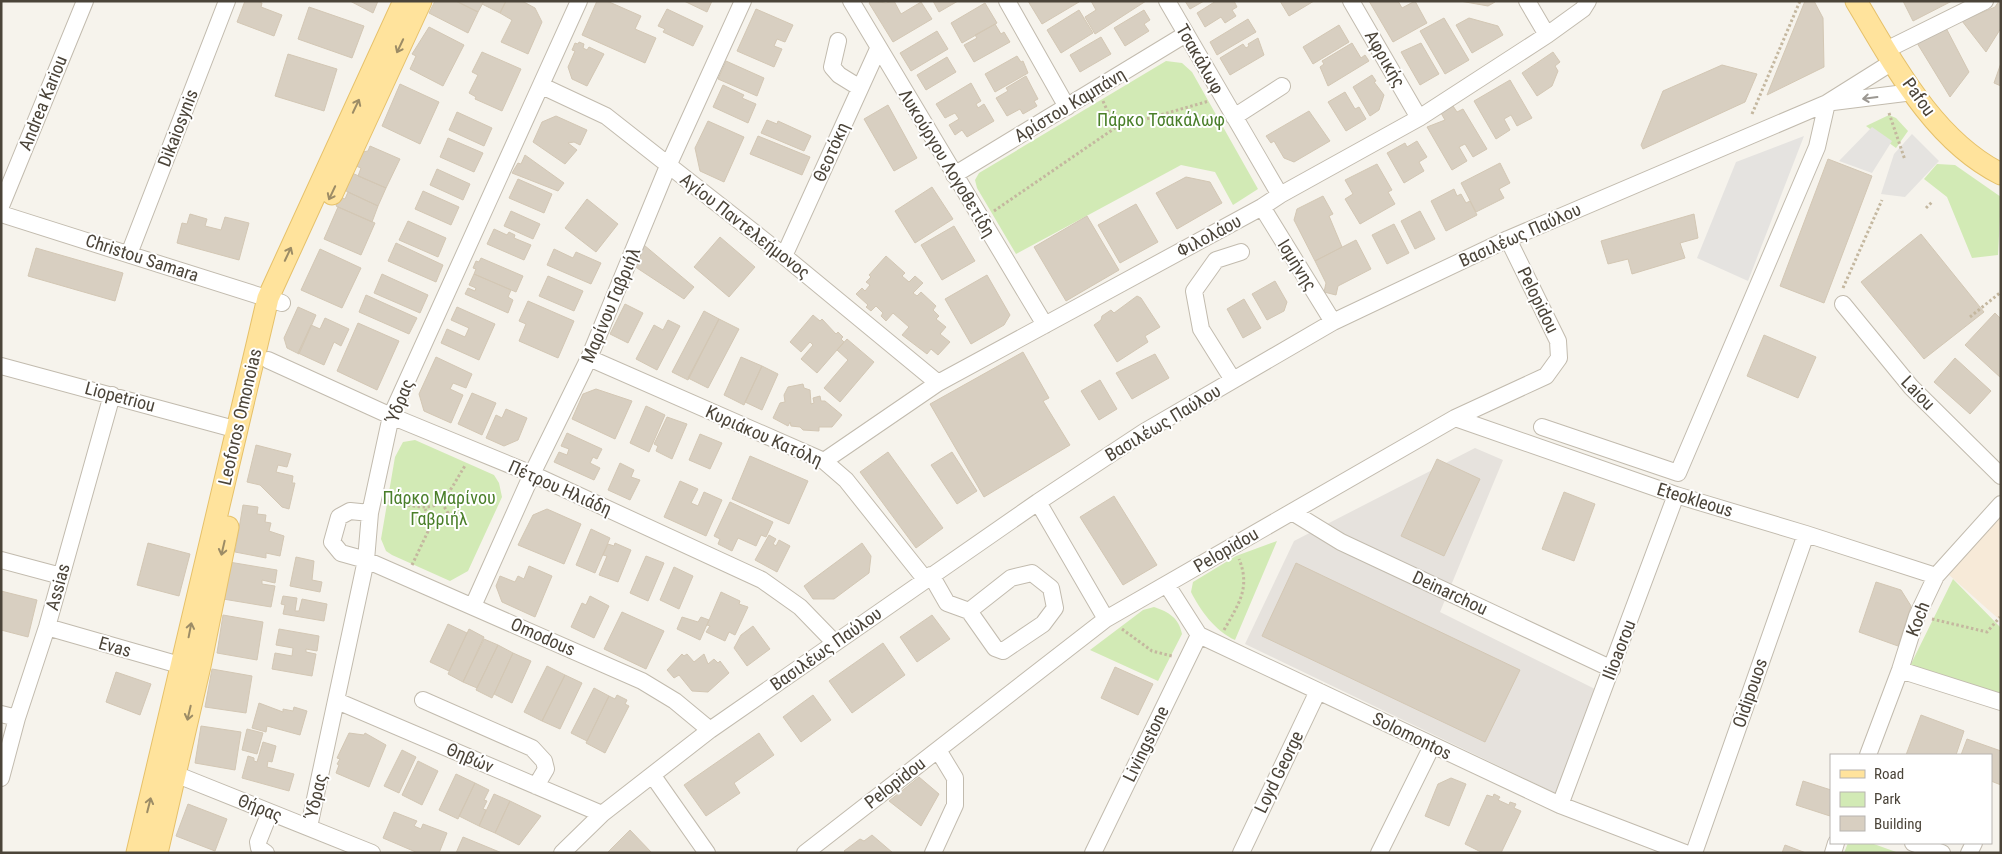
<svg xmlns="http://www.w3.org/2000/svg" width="2002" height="854" font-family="'Roboto Condensed',sans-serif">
<rect width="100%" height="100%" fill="#f6f3ec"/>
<path fill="#f7ead8" d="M2001,514V621L1948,574Z"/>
<path fill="#e6e2dd" d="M1475,448L1503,460L1440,612L1599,691L1555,793L1245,644L1294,541Z"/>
<path fill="#d2eab5" d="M1166,61L1182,63L1192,72L1258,189L1233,205L1215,172L1181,165L1016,254L977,188L975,180L979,173Z
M1889,115L1896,118L1908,131L1896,148L1866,126Z
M1937,164L1955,165L2001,197L1998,255L1972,258L1947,197L1924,179Z
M415,440L494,475L499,483L502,497L468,571L450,581L392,555L386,551L381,539L395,457L403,442Z
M1277,541L1235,640C1215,631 1200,610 1191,592L1193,582L1236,556Z
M1953,579L2001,628V695L1910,666Z
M1154,607C1169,612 1179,618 1182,634L1158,681L1090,650L1143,610Z
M1848,843H1871L1899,853H1844Z"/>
<path fill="#e5e3e0" d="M1872,127L1892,141L1872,173L1839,161Z
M1912,134L1939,161L1905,197L1881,194L1894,154Z
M1804,136L1748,281L1697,258L1736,162Z"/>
<path fill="#d8cfc1" stroke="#d3c7b4" d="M245,1H257L262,3L261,7L282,15L274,36L237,22Z
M350,1H378L373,13Z
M435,1H456L478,12L468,33L429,13Z
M456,1H484L478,12Z
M484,1H506L500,13L482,4Z
M506,1H522L535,8L542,22L528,54L501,42L512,20L500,13Z
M597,1H607L641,16L635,29L656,38L645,63L582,35Z
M684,1H712L707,12Z
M871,1L886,3L894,1L901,14L921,2L932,19L893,42L869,3Z
M933,1H958L939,12Z
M1028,1H1078L1079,2L1042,24Z
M1091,1H1146L1095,34L1085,17L1096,10Z
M1185,1H1204L1190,9Z
M1216,1H1234L1237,7L1232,10L1236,16L1225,23L1221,17L1205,27L1197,13Z
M1280,1H1314L1289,16Z
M1369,1H1398L1402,8L1415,1L1427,23L1393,42Z
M1460,1H1495V2L1488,6Z
M1805,1H1814L1823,18L1824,67L1767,95Z
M1903,1H1952L1913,21Z
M1999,1H2001V28L1986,52L1962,21L1995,7Z
M985,3L997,23L962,43L951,23Z
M309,7L364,26L352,58L298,39Z
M667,9L703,26L693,46L663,32L665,29L658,26Z
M756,9L793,25L785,42L777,39L774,46L782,49L774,67L737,51Z
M1079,10L1093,33L1061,53L1047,30Z
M1144,10L1150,20L1144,24L1149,31L1125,46L1114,28Z
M1444,18L1469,60L1445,74L1420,31Z
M1469,18L1498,26L1503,35L1472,53L1456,25Z
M1248,19L1256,32L1217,55L1210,42Z
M995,24L1001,34L1004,32L1010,42L974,62L964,45L977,38L975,35Z
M1339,25L1349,42L1313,64L1303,47Z
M1945,26L1969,72L1950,97L1917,43Z
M429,27L464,45L443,86L410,69L416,56L412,54Z
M937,31L948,49L911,71L900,53Z
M1101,37L1111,54L1080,72L1070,55Z
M1258,38L1264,55L1230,75L1220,58L1243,44L1246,48L1249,46L1248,44Z
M579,42L584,44L583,48L587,50L589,47L604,54L587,86L572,79L568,67L575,51L572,50L575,43L578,44Z
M1352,43L1361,58L1365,55L1369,61L1328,86L1320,67L1324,64L1322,61Z
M1421,43L1439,74L1420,85L1401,52Z
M482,52L521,69L502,111L475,99L476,97L469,93L478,75L472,72Z
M1553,52L1560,62L1555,66L1558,71L1552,86L1537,96L1522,73Z
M288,54L337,69L324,111L275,96Z
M1017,56L1021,62L1023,61L1028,73L995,92L985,74Z
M947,57L956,72L926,90L917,75Z
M726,61L764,78L757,96L718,79Z
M2001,63V86L1994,83Z
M1722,65L1757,74L1745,102L1643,149L1641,145L1663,91Z
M1372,75L1376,81L1374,82L1384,95L1379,110L1370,116L1353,87Z
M1026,76L1038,99L1034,101L1037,106L1023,114L1020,109L1007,116L996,98L1008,91L1006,88Z
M1510,80L1532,118L1517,126L1511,115L1504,119L1510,130L1496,139L1474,101Z
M971,83L981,101L976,104L978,108L984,104L994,121L967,137L962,130L955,135L949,125L959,119L955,113L945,118L936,104Z
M400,84L439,102L420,144L382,126Z
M723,85L744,95L742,98L756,104L748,123L713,107Z
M1345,92L1355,109L1359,107L1366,119L1346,131L1328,102Z
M888,105L917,158L894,171L864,119Z
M1453,106L1457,112L1463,109L1487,149L1473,157L1465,144L1459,147L1467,161L1452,170L1427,127L1445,120L1441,113Z
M1309,111L1330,141L1294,162L1284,158L1274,141L1271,143L1266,136Z
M457,112L492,128L484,146L449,130Z
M556,116L587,130L580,145L574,142L568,143L577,150L565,164L533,142L542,122Z
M767,120L777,124L778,121L811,136L804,151L761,133Z
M708,121L744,137L724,182L700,171L695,148Z
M758,136L810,157L802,175L750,154Z
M448,138L483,153L474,172L440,157Z
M1417,141L1427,157L1419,162L1424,171L1404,183L1387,153L1405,143L1407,147Z
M370,146L400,159L386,188L358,176L361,168L356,166L362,152L368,151Z
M525,155L564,183L558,191L512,173L518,163L521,164Z
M1828,159L1872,176L1824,303L1780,286Z
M1500,163L1510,183L1499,189L1504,198L1476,212L1461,183Z
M1377,164L1392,190L1388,192L1395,204L1360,224L1345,199L1353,194L1345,180Z
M437,169L470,184L463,200L430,185Z
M352,173L386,188L378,206L346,191Z
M1186,177L1210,182L1222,203L1177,229L1156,193Z
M518,179L552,194L544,213L509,198Z
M932,187L953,219L915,243L895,211Z
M1454,189L1457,196L1461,194L1466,203L1470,201L1477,215L1446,231L1431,201Z
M423,191L459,207L451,225L415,209Z
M348,192L378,206L372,222L336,206L340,197L345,199Z
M1323,196L1333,214L1329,216L1342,247L1315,261L1294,220L1297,209Z
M587,199L618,224L596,252L565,228Z
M1136,204L1158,242L1120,263L1098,225Z
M338,207L375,223L361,255L324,239Z
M511,211L540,224L533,239L504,226Z
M1420,211L1435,239L1415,249L1401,221Z
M190,214L207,219L205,226L221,230L225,217L249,223L239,260L177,243L182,223L187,224Z
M1694,214L1698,238L1680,243L1685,258L1632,274L1628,259L1608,264L1601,241Z
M1087,216L1119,270L1066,301L1034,247Z
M408,221L446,238L438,257L399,240Z
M1394,224L1409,253L1387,264L1372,235Z
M954,226L975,261L942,280L921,245Z
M494,229L507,235L509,232L515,235L514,238L531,245L524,260L487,244Z
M1921,234L1984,312L1924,359L1861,282Z
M720,237L755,267L729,297L694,267Z
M1356,240L1371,269L1338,286L1336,295L1324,292L1326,283L1315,261Z
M396,243L443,265L436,282L388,261Z
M644,245L694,287L684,299L634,266Z
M36,248L123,273L115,301L28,276Z
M320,249L361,268L342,308L301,290Z
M554,249L573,258L576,252L601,263L591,284L547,265Z
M886,256L905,273L902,276L909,282L915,276L923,283L913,293L917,296L921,292L936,306L933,310L939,316L936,319L946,327L940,334L950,342L938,355L931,349L927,354L902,335L909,327L893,313L886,321L881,316L883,313L876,306L871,311L866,307L868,305L856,294L862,288L865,291L870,285L866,282L871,277L869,275Z
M481,258L523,276L516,292L474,274L476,269L473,268L476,261L479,262Z
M382,274L428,295L420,313L374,293Z
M474,274L511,290L508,297L513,300L508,313L465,294L468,288L475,291L476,288L469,285Z
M987,275L1010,315L1004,325L971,344L945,299Z
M548,276L583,291L574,311L539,296Z
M1275,281L1287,302L1284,311L1267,320L1252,294Z
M366,295L417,318L409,334L359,312Z
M1137,296L1141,298L1160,327L1145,336L1148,342L1117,362L1094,325L1101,320L1102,316L1111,310L1114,313Z
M1244,299L1261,328L1243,338L1227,309Z
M528,301L574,321L558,358L519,341L526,324L519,321Z
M625,304L643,313L628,343L610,334Z
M298,307L316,315L299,354L287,348L284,338Z
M457,307L495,324L479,360L441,343L447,329L465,337L469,328L451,320Z
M704,311L719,319L688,380L672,372Z
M1995,313L2001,319V378L1965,345Z
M813,315L820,321L822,319L836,334L838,332L843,337L841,339L844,342L817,373L801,359L813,345L810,342L801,352L790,342Z
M325,318L349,329L341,346L334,342L324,365L298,353L311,325L320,329Z
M719,319L739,329L708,388L688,378Z
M668,320L680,326L657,370L636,359L654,325L663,330Z
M358,323L399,341L377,390L337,371Z
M1764,335L1816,357L1798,398L1747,376Z
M847,339L874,362L840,402L824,388L848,360L837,350Z
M1023,352L1049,398L1043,401L1070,445L984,497L930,404Z
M1155,354L1169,378L1132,399L1116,373Z
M436,357L472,374L466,388L453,383L450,389L463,395L451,423L424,411L419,394Z
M741,357L762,366L744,405L724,395Z
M1955,358L1991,391L1970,414L1934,382Z
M762,366L778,374L762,410L745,402Z
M1100,380L1117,409L1099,420L1081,391Z
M803,384L804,388L810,390L811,404L814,403L813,398L820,396L821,401H825L842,415L832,427H819V431L803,430L800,427L791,426L790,422L788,426L773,418L780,403L785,402L784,395L788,387Z
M596,389L632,401L615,439L572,419L583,394Z
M472,393L496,403L482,435L458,424Z
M646,406L665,415L649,452L630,443Z
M506,409L527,418L518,440L504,446L486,438L496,415L502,418Z
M667,417L687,424L672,459L656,451L658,446L654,444Z
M567,433L602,449L597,459L593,457L590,463L600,468L594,480L554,462L559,452L567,455L569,449L561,446Z
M700,434L722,443L710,469L689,460Z
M256,445L291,454L287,467L278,465L276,472L293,476L292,483H295L289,509L282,507L260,485L247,482Z
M888,452L943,528L916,548L860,472Z
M952,452L977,491L957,504L931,465Z
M750,456L808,481L789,524L732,499Z
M1437,459L1480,479L1444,556L1401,536Z
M620,463L634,470L631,477L640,480L630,500L608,490Z
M680,481L698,489L691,503L698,506L704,492L722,500L706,536L664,517Z
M1564,492L1595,504L1574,561L1542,549Z
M1114,496L1157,565L1123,585L1080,517Z
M730,502L773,522L766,537L761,535L756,546L738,538L732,551L718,544L720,539L714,536Z
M243,505L258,507L257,514L266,515L265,522L271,523L269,531L284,536L280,556L266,553V558L235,552Z
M547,509L581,524L564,564L518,545L533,515Z
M591,529L610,538L595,573L576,565Z
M769,535L776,539L773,544L776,546L779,540L790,546L777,572L755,560Z
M148,543L190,554L179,596L137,585Z
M615,543L631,550L618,582L599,575L607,556L603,555L608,544L614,546Z
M862,543L871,556L869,573L834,599H813L804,586Z
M646,556L664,563L648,601L630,593Z
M296,557L314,561L312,580L322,582L320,592L290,586Z
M229,562L277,570L275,583L262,580V584L275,586L271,607L223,599Z
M1296,563L1520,670L1485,742L1262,636Z
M529,566L552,576L535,617L502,602L496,586L500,576L515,582L518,576L524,579Z
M674,567L693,576L679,609L660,600Z
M1876,582L1901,590L1911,606L1898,646L1859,632Z
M1,591L37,600L28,637L1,630Z
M721,592L740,601L739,604L748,607L735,635L729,632L725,641L706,632L710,626L707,625Z
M283,596L297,598L295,611H299L302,599L327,604L324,621L283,614L285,605L281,604Z
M590,596L609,606L594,638L571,627L582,603L586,605Z
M622,612L664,631L646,669L604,649Z
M223,615L263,622L257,660L217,653Z
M932,615L950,639L917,662L900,637Z
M682,617L698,622L701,617L709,620L700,640L677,629Z
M448,624L467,633L449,671L430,662Z
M753,626L770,649L747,666L734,648L741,635Z
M279,629L319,636L317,651L306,649V652L316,654L312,676L272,669L275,653L292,656L293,648L276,645Z
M469,629L484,637L463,682L448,674Z
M484,639L498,645L477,688L463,682Z
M883,643L905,675L852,713L829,681Z
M498,645L513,653L492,698L476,690Z
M513,653L531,661L512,703L494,694Z
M682,654L684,656L687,654L694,662L704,654L708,664L714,659L718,663L720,661L729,673L708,692L692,691L679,675L674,678L667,670Z
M547,666L565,675L542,721L524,712Z
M1115,667L1153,684L1138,715L1101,698Z
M212,669L252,676L246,713L205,707Z
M116,672L151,684L140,715L106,702Z
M565,675L582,683L560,729L542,721Z
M594,688L609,696L587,741L571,733Z
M617,695L627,700L625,704L629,706L605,753L586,743L609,696L615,699Z
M813,695L831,720L801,742L783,717Z
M259,703L283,712V709L293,711L294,707L307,711L300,735L267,726L266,732L252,728Z
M1921,715L1964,731L1956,755H1906Z
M201,726L241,732L235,770L195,763Z
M247,729L263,733L257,754L242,750Z
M349,733L364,735L365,733L386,745L369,787L336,773L339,765L337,764L340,759L337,758Z
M759,733L774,755L734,783L740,793L706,816L684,785Z
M1967,739L2001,751V785L1991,781V755H1961Z
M263,742L276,746L272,762L268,761L267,767L294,774L289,791L242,778L248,756L254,758V761L257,762Z
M402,750L416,757L399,793L384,786Z
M418,761L438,771L422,805L402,795Z
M456,774L475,783L458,819L439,810Z
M919,777L939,794L921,826L889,801Z
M1451,778L1466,784L1449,826L1425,816L1438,784Z
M1803,781L1831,790L1830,816L1796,805Z
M475,783L489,790L484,800L487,801L483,809L486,810L479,826L459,816Z
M494,794L510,801L495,833L479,826Z
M1494,794L1500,797L1498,800L1509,805L1510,802L1516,804L1514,808L1521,811L1501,853H1483L1465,844L1487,795L1493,797Z
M510,801L541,816L519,845L495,833Z
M188,804L227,819L215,851L176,836Z
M394,812L417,821L414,826L421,829L423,824L447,833L439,853H418L383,838Z
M630,830L652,853H607Z
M872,835L893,853H846L844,851L860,839L864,841Z
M463,837L502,853H456Z
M1785,845L1806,853H1782Z"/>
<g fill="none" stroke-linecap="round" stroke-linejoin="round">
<defs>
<path id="minor" d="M851,1L1045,325
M1007,1L1067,107
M1167,1L1280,195
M1351,1L1419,118
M1527,1L1547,35
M838,41L832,67L839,75L860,88
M1886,50L1985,1
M542,86L606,116L784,256L938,383
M1833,102L1913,92
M1234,117L1282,86
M954,175L1186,34
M1,206L85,1
M1262,207L1333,322
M1,214L282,303
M129,254L227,1
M784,256L878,49
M1843,304L1911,387L2001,476
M589,358L824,461L846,480L925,579
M268,360L391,416L532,474L762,580L800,607L835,643
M1,366L238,430
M1233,380L1201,329L1194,291L1216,260L1241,252
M1455,418L1676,495L1806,534L1936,576
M1542,427L1678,473L1817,147L1827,103
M824,461L938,383L1262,207L1280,195L1419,118L1547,35L1583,9L1588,1
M1038,502L1106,619
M1292,512L1341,542L1612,669
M370,513L350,511L339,517L332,542L341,553L366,560L642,681L675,701L710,730
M1,560L61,576
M931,575L947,603L969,611L995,648L1003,651L1043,624L1055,608L1051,588L1032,573L1011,578L969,611
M1167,585L1199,635L1560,805L1685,853
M473,606L532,474L589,358L668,166L743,1
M47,627L183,666
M1900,670L2001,702
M423,700L532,748L544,761L546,769L536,786
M337,701L602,814
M1,714L17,718
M1868,755L1900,670L1917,616L1936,576L2001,504
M175,774L372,853
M653,776L707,853
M1,778L17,718L47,627L112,395
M1560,805L1676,495
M309,827L366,560L370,513L391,416L579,1
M1913,843L1942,853
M266,853L259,848L258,842L270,812
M562,853L602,814L710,730L1038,502L1144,432L1333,322L1508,239L1827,103L1894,61
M805,853L1106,619L1455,418L1546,376L1559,358L1558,341L1508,239
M933,853L955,805V778L938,750
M1093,853L1199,635
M1241,853L1318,691
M1379,853L1432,746
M1694,853L1806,534
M1833,853L1836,843
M1969,853L1974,843"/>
<path id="major" d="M1856,1C1894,64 1933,140 2001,174
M332,194L421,1
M137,853L268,298L404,1
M157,853L200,666L228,527"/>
</defs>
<use href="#minor" stroke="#c2bbae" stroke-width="18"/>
<use href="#major" stroke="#e6c16a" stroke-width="23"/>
<path stroke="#c4b79f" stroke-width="3" stroke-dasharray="2.5 2.5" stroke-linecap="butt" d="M1103,101L1115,128
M1889,113L1905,160
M1752,114L1800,1
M1926,208L1933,201
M994,211L1115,128L1209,101
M1843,288L1882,200
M1970,317L2001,292
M388,501C443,513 438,510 466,464
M432,523L451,518L442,503
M412,565L432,523L425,509
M1932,619L1987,632L2000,617
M1122,629L1152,651L1172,656
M1224,630C1238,605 1251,588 1239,559"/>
<use href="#minor" stroke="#fff" stroke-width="16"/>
<use href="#major" stroke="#ffe39c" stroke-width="21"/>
</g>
<defs><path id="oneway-shaft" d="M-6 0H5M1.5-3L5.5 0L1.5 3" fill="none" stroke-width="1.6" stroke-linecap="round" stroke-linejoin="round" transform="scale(1.25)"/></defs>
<g stroke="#9c8c66">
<use href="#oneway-shaft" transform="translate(400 46) rotate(115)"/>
<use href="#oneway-shaft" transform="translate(356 106) rotate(-65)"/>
<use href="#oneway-shaft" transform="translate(332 193) rotate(115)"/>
<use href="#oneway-shaft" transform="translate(288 254) rotate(-65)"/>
<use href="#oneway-shaft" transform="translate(223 548) rotate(103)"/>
<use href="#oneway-shaft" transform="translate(190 630) rotate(-79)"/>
<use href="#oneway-shaft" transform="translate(189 713) rotate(103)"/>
<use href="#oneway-shaft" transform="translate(149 805) rotate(-76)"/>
</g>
<use stroke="#9c9892" href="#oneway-shaft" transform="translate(1870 98) rotate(173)"/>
<g text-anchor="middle" stroke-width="4" stroke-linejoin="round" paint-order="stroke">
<g font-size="18" fill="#4b4439" stroke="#fff">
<text transform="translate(1200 59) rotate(60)" y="6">Τσακάλωφ</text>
<text transform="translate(1385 59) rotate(60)" y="6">Αφρικής</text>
<text transform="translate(1919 97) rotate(54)" y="6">Pafou</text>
<text transform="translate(43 103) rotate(-68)" y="6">Andrea Kariou</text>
<text transform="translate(1070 105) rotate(-31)" y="6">Αρίστου Καμπάνη</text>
<text transform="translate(178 128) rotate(-69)" y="6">Dikaiosynis</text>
<text transform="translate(831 152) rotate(-66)" y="6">Θεοτόκη</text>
<text transform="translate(947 163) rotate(59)" y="6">Λυκούργου Λογοθετίδη</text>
<text transform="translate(745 226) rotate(38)" y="6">Αγίου Παντελεήμονος</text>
<text transform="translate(1520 235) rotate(-24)" y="6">Βασιλέως Παύλου</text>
<text transform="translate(1209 236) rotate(-28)" y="6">Φιλολάου</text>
<text transform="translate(142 258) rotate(18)" y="6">Christou Samara</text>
<text transform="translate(1297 265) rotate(58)" y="6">Ισμήνης</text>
<text transform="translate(1538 300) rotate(64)" y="6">Pelopidou</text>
<text transform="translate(611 305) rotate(-67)" y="6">Μαρίνου Γαβριήλ</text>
<text transform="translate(1918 393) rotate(46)" y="6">Laiou</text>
<text transform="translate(120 397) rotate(15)" y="6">Liopetriou</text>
<text transform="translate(400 401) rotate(-68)" y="6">Ύδρας</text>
<text transform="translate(240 417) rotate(-77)" y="6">Leoforos Omonoias</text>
<text transform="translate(1163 423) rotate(-31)" y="6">Βασιλέως Παύλου</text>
<text transform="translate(764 436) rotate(24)" y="6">Κυριάκου Κατόλη</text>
<text transform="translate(560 488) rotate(24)" y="6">Πέτρου Ηλιάδη</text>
<text transform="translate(1695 500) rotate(17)" y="6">Eteokleous</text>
<text transform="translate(1226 550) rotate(-30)" y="6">Pelopidou</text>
<text transform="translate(58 587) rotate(-75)" y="6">Assias</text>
<text transform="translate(1450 593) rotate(25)" y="6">Deinarchou</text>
<text transform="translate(1918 619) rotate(-69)" y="6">Koch</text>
<text transform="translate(543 637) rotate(24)" y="6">Omodous</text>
<text transform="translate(115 647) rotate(16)" y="6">Evas</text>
<text transform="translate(826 649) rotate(-35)" y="6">Βασιλέως Παύλου</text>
<text transform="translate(1619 650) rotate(-69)" y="6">Ilioaorou</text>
<text transform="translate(1750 693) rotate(-71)" y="6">Oidipouos</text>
<text transform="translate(1412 736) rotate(26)" y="6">Solomontos</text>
<text transform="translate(1146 744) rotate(-64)" y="6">Livingstone</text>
<text transform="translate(470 758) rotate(23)" y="6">Θηβών</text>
<text transform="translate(1279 772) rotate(-64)" y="6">Loyd George</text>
<text transform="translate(895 783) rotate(-38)" y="6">Pelopidou</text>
<text transform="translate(316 796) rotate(-77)" y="6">Ύδρας</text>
<text transform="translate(260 808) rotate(22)" y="6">Θήρας</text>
</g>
<g font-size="18" fill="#4a7f2a" stroke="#fff">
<text x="1161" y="126">Πάρκο Τσακάλωφ</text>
<text x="439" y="504">Πάρκο Μαρίνου<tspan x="439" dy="21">Γαβριήλ</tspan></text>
</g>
</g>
<rect width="2002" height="854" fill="none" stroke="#4b4439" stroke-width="5"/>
<rect x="1830" y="754" width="162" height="90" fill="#ffffff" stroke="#b7b4b0"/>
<rect x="1840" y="770" width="25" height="8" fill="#ffe39c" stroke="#b7b4b0"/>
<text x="1874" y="779" font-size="15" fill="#4b4439">Road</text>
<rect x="1840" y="792" width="25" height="15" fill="#d2eab5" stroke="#b7b4b0"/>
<text x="1874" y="804" font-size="15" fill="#4b4439">Park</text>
<rect x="1840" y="816" width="25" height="15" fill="#d8cfc1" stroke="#b7b4b0"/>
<text x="1874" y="829" font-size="15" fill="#4b4439">Building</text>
</svg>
